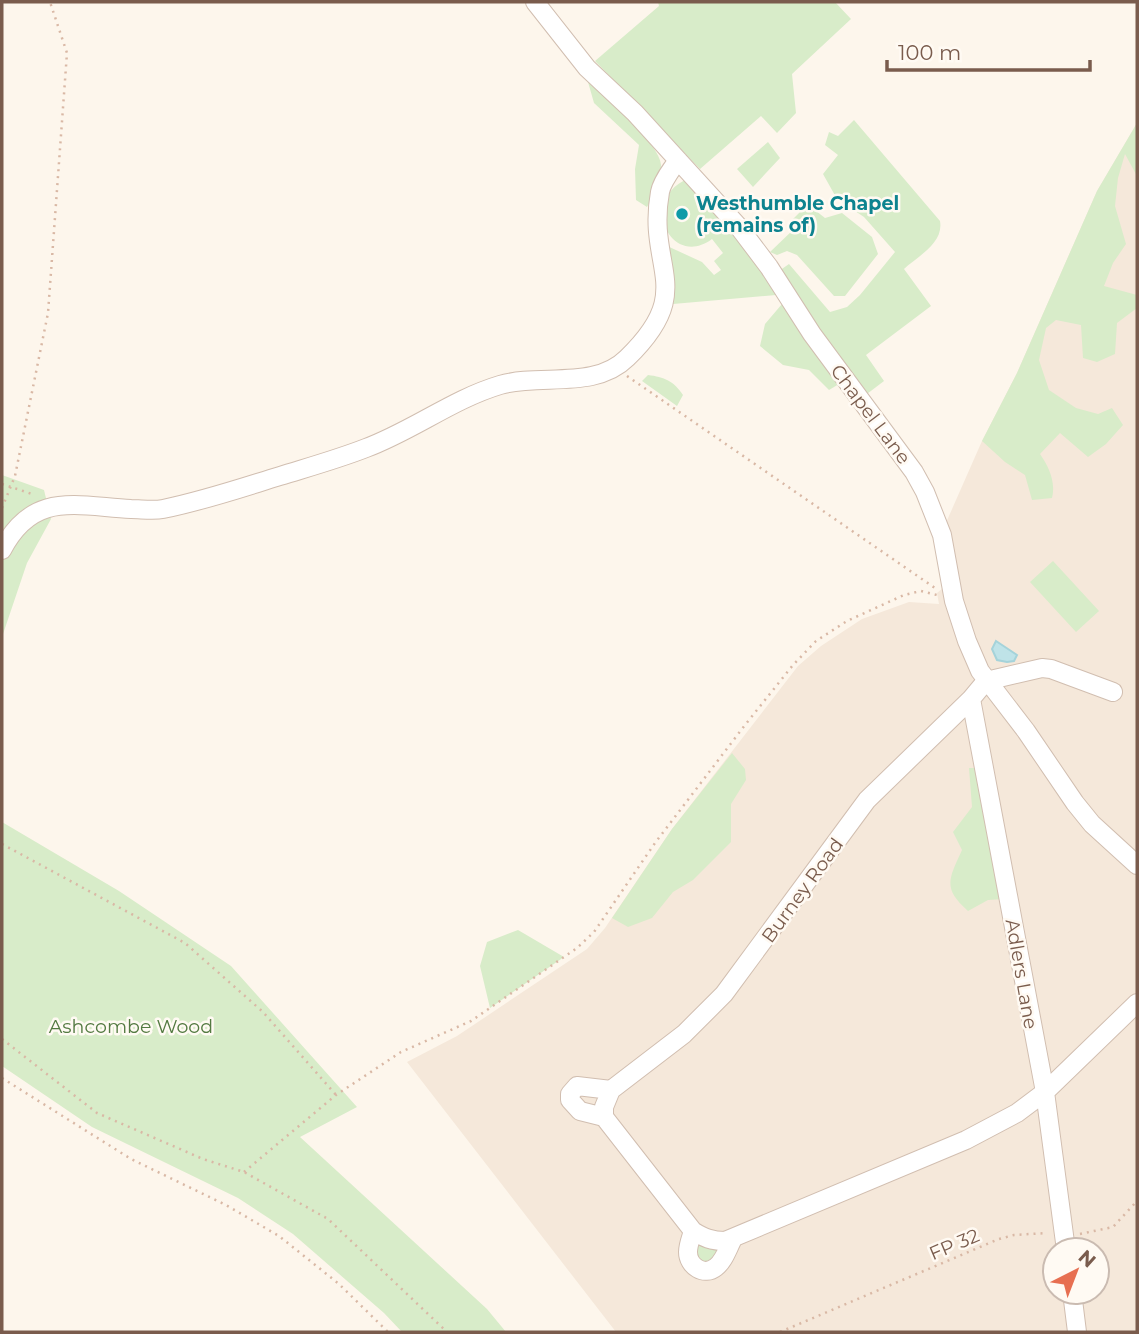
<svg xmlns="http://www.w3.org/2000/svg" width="1139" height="1334" font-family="Montserrat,sans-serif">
<rect width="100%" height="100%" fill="#fdf6ec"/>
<path fill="#f5e8da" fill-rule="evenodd" d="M1137,123V1332H616L407,1062L457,1036L587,949L605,928L672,829L798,666L821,646L862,619L909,602L939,604L937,593L943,588L940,552L945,525L982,441L1017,373L1097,191ZM1055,1250H1097V1292H1055Z"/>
<path fill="#d8ecc9" d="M658,2H835L851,19L792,74L796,113L777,133L761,116L700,169L595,61L659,6Z
M588,82C605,97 660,143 661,165C661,179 654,196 647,207L636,200L635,169L639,145L594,103Z
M854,120L940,221C944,243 918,256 904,269L931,306L866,355L884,381L863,397L779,271L789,264L830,312L847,307L860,295L895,252L864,217L837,199L823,174L838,155L825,145L829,132L838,136Z
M1137,123V176L1125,154L1118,178L1115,206L1126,244L1113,263L1104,286L1137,295V308L1117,323L1115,354L1097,362L1083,358L1081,325L1056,320L1046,328L1039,360L1049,390L1076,408L1098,414L1112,408L1123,425L1106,444L1088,457L1060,433L1040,454C1049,467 1056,482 1052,498L1032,500L1025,475L1005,462L982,441L1017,373L1097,191Z
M768,142L780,158L753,187L737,169Z
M685,180L749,253L776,295L673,304L672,274L665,245L702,262L714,275L721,270L714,261L723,253L712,239C672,269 639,203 685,180Z
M811,207L825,218L842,213L872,237L878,254L845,296H834L797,255L787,251L777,255L770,252L795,228L790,222L802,210Z
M782,304L839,384L829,390L809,370L783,365L760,346L765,324Z
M648,375C664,377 674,381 683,395L677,406L642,381Z
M2,475L44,490L51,519L27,563L2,637Z
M1053,561L1099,611L1076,632L1030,582Z
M732,753L745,769L746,780L731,804V842L693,880L673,892L652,918L628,927L612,918L672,829Z
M969,768H981L1004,899L988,900L968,911C942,888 949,879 962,850L953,832L972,807Z
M2,822L119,891L231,966L357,1107L300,1137L487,1309L506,1332H402L384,1313L293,1234L238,1198L92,1127L2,1066Z
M518,930L564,957L490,1008L480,966L487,942Z
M695,1243L714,1246L720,1252L711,1265L693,1258Z"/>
<path fill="#bfe3e8" stroke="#a5d3da" stroke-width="2" d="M996,641L1017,655L1014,661L1007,662L997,660L992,649Z"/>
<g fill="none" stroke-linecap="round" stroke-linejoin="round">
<defs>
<path id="minor" d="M535,2L587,68L635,113L738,226L769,267L812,334L914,472L925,492L942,535L954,601L967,641L980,671L1026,731L1075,803L1092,824L1137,865
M2,550C33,491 74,506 131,509C141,509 153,511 163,509C203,501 241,488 280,476C309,467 338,459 366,448C412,431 453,399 500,385C541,373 595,390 627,358C698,289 646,269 660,192C662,181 672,169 678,160
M1113,692L1051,669L1042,668L986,681L971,699L867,800L724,994L684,1034L611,1090L604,1107V1117L693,1231C704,1238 712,1241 725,1241L966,1140L1017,1113L1045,1092L1137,1003
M971,699L1045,1092L1066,1250
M604,1117L580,1111L570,1100V1094L577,1086L611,1090
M693,1231C691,1238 688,1245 688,1252C688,1266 704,1277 716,1267C724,1261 728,1248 733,1239
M1072,1292L1077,1332"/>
</defs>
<use href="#minor" stroke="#d1beb0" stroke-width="20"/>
<path stroke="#d9b8a5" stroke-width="2.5" stroke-dasharray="2 5" stroke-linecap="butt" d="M627,376L935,588
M2,484L35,495
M2,508L15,476L48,313L67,53L50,2
M2,844L185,943L263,1012L336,1095
M2,1039L97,1113L203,1159L244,1172L328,1219L447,1332
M2,1078L131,1159L226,1205L279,1236L339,1284L388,1332
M244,1172L336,1095L401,1052L471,1021L577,948L594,932L655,843L745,725L793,665L816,641L847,621L904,595L921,591L937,595
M1080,1234L1113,1227L1137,1201
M780,1332L999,1239L1014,1235L1047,1233"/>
<use href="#minor" stroke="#fff" stroke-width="18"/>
</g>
<circle fill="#0f9aa8" stroke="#fffaf3" stroke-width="2.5" cx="682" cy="214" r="7"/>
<g text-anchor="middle" stroke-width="5" stroke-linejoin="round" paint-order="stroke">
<g font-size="19" font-weight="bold" fill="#0d838f" stroke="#fffaf3" text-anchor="start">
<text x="696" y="210">Westhumble Chapel<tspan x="696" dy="22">(remains of)</tspan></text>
</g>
<g font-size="19" fill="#7a5c4d" stroke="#fffaf3">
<text transform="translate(871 414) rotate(53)" y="7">Chapel Lane</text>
<text transform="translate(802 890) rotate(-54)" y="7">Burney Road</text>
<text transform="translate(1022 974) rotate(80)" y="7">Adlers Lane</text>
<text transform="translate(954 1244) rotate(-23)" y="7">FP 32</text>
</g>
<g font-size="19" fill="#537a41" stroke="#fffaf3">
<text x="131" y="1033">Ashcombe Wood</text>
</g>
</g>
<rect width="1139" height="1334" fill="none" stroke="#7a5c4d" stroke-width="7"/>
<g transform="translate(1076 1271) rotate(42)"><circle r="33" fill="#fffaf3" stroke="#cabbb1" stroke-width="2"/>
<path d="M0-5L12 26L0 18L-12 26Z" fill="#e76f51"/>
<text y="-10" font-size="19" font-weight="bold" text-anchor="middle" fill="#7a5c4d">N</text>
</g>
<path d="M887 60v10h203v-10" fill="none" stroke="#7a5c4d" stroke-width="3.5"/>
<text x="898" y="60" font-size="21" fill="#7a5c4d" stroke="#fffaf3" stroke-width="5" paint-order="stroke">100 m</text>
</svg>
